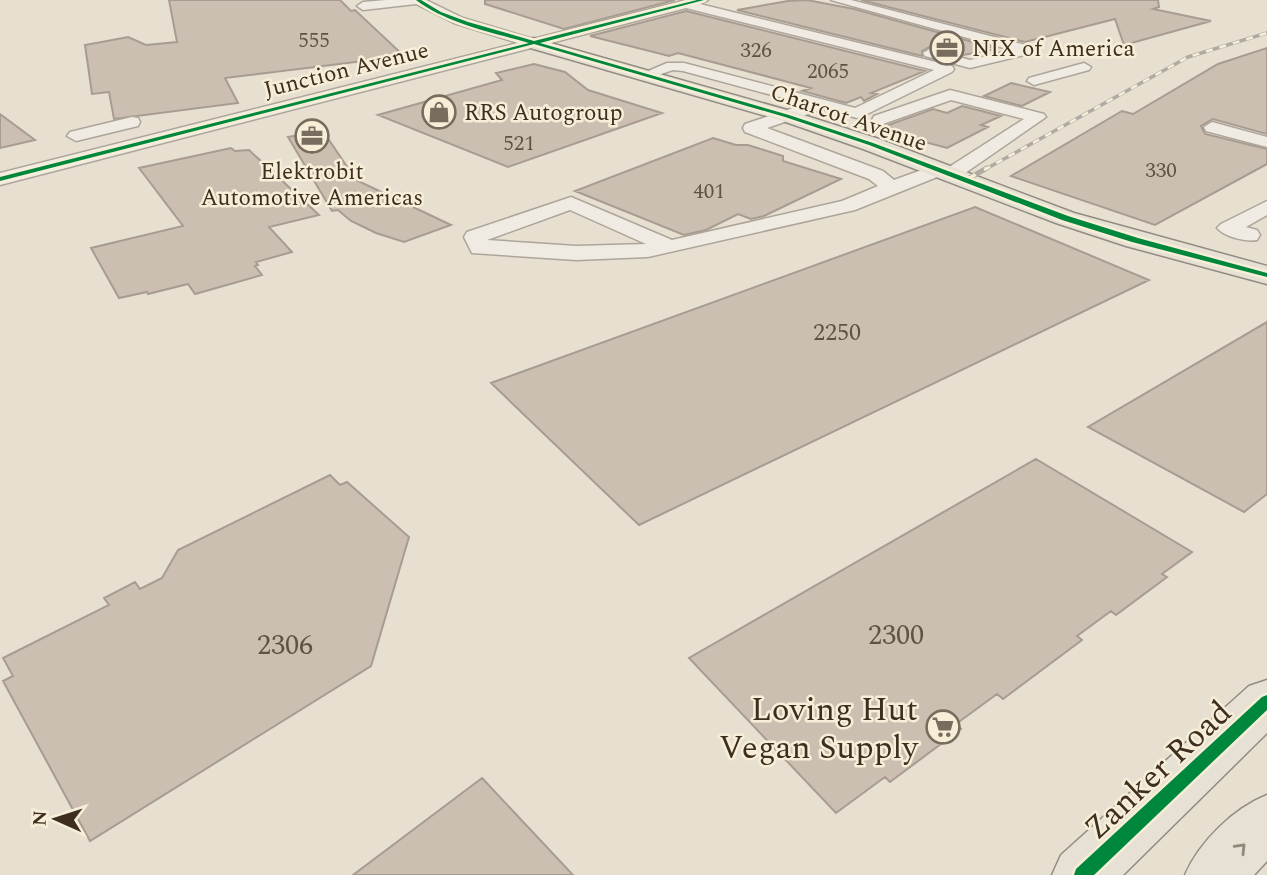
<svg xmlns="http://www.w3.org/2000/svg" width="1267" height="875" font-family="Spectral,serif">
<rect width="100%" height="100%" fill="#e7e0d1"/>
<path fill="#cbbfb2" stroke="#a89c90" stroke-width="2" d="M169,0H340L351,11L355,10L404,56L225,78L238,103L114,119L109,92L92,94L85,45L128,37L146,45L177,42Z
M485,0H675L564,29L485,4Z
M807,0L854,9L998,49L963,55L931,46L922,51V56L737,10L788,1Z
M861,0H1158L1159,7L1153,9L1211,21L1124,45L1115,19L1025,42Z
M686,11L925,71L871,93L877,94L864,101L861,97L846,103L802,91L811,88L678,53L669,56L590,36Z
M1267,48V134L1213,119L1201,126L1205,134L1267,149V164L1155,225L1011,176L1122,111L1133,114L1218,64Z
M534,64L565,72L588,90L662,113L508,167L378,115L502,80L496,73Z
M1011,83L1050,92L1022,106L984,96Z
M962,106L1001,116L981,125L988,127L947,148L888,132L883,127L933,109L947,113Z
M0,114L35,140L0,148Z
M323,131L356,180L451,225L404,242L376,233L351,221L338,210L332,211L288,137Z
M713,138L736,145H748L783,156V161L841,179L764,216L751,219L738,214L706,230L684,235L575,191Z
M231,148L235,151L249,150L319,215L269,227L292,252L256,262L258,265L255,266L262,275L195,294L188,284L148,294L147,292L119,298L91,248L183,226L139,168Z
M975,207L1149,280L639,525L491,383Z
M1267,322V494L1244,512L1088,427Z
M1036,459L1192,552L1162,574L1167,577L1116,615L1111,611L1077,636L1082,640L1003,699L997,694L956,724L961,729L890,782L885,777L836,813L689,658Z
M330,475L340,485L347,482L409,537L371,666L90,841L3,681L13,676L3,658L109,605L104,598L135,582L140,589L162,578L178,550Z
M482,778L573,875H353Z"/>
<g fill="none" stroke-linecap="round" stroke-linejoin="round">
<defs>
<path id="minor" d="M386,0H426L463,18L533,39L686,0H708L700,4L952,66L954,69L952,72L863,116L857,118L823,109L767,128L883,171L894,180L938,164L946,169L1024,119L951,100L880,125L874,124L872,120L874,116L950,90L1044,114L1046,117L958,178L951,180L942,175L855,210L648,257L576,260L472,253L464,237L467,232L571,197L672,240L842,201L878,186L869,179L745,132L743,128L745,124L805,104L683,71L673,70L646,79L639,75L667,63H684L855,108L934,70L686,8L0,185V173L518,43L454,23L416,4L363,10L357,6L363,2ZM570,210L646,244L576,246L487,240Z
M831,0H851L1033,47L1035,50L1033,53L970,68L925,56L923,53L930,49L970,60L1011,50Z
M1084,63L1091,67L1089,70L1034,85L1027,81L1029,78Z
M132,117L138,118L140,122L138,126L76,141L67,136L70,132Z
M1212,122L1267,137V147L1206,131L1204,127Z
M1267,201V215L1246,227L1257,230L1260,235L1257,240C1245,242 1225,237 1217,228L1221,224Z"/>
<path id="major" d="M533,38L794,112L879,139L1074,213L1267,266V284L1126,246L1056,223L863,149L780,120L527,47L525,43Z
M1267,680V733L1123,875H1052L1061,855L1249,686Z
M1267,795V861L1254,875H1185C1199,842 1234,808 1267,795Z"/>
</defs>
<use href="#minor" stroke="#ada599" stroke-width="3"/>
<use href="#major" stroke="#928b80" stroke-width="3"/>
<use href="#minor" fill="#efebe3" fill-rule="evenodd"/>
<use href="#major" fill="#e6e1d4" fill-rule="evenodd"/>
<defs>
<path id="rail-far1" d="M984,170L1188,57L1267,33"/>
<path id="rail" d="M966,180L987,168"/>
</defs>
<use href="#rail-far1" stroke="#afaaa2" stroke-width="3.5"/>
<use href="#rail" stroke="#afaaa2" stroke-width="5"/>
<use href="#rail-far1" stroke="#f7eed8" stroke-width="2.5" stroke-dasharray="7" stroke-linecap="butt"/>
<use href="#rail" stroke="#f7eed8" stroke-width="3.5" stroke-dasharray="11" stroke-linecap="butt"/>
<defs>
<path id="cycleway" d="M416,0H421L441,12L468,22L534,41L697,0H704L540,43L789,115L873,143L1068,216L1138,238L1267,273V277L1132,242L1062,220L869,145L785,117L534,44L0,181V177L529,43C491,32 448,24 416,0Z
M1267,695V710L1094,875H1074L1076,869L1262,697Z"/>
</defs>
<use href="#cycleway" stroke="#f7eed8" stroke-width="5"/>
<use href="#cycleway" fill="#00873e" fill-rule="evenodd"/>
</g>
<defs><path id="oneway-chevron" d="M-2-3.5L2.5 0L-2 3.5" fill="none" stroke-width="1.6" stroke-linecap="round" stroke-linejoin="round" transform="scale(1.75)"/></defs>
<use stroke="#92887a" href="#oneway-chevron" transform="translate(1241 848) rotate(-46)"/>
<defs>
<symbol id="office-ring" viewBox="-11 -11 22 22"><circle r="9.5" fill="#f7eed8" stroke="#786c5e" stroke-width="1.5"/><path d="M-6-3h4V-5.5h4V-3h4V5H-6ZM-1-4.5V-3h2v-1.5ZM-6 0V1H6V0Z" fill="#786c5e"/></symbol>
<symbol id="shop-ring" viewBox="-11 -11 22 22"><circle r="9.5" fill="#f7eed8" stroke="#786c5e" stroke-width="1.5"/><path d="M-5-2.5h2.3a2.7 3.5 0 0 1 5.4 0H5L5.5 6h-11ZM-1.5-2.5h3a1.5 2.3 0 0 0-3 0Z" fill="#786c5e"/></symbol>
<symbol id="supermarket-ring" viewBox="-11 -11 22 22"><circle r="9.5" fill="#f7eed8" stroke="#786c5e" stroke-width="1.5"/><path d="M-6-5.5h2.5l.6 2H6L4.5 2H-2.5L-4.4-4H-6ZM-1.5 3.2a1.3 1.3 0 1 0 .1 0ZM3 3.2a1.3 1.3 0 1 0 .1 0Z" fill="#786c5e"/></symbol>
</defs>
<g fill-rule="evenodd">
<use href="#office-ring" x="928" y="29" width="38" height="38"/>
<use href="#shop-ring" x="420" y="93" width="38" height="38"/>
<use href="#office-ring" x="293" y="117" width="38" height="38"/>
<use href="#supermarket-ring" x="924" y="708" width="38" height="38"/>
</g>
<g text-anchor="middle" stroke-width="5" stroke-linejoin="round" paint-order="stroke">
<g font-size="21" fill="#605244">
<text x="314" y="47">555</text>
<text x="756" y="57">326</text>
<text x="828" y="78">2065</text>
<text x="519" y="150">521</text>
<text x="1161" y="177">330</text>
<text x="709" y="198">401</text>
</g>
<g font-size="23" fill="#3d2e20" stroke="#f7eed8" text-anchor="start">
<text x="972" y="56">NIX of America</text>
<text x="464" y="120">RRS Autogroup</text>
<text x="312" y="179" text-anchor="middle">Elektrobit<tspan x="312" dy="26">Automotive Americas</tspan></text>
</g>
<g font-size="23" fill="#3d2e20" stroke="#f7eed8">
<text transform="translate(346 69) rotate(-14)" y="8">Junction Avenue</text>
<text transform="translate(849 117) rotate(19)" y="8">Charcot Avenue</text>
</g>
<g font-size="24" fill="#605244">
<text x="837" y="340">2250</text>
</g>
<g font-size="28" fill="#605244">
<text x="896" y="644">2300</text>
<text x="285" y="654">2306</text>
</g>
<g font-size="33" fill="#3d2e20" stroke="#f7eed8" text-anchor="end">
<text x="918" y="720">Loving Hut<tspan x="918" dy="38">Vegan Supply</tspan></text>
</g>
<g font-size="33" fill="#3d2e20" stroke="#f7eed8">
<text transform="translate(1157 769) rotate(-43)" y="12">Zanker Road</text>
</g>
</g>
<g transform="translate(56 819) rotate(273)" stroke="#f7eed8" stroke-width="5" paint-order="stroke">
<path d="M0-5L12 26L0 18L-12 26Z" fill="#3d2e20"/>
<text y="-10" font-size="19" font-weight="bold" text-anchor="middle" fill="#3d2e20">N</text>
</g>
</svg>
